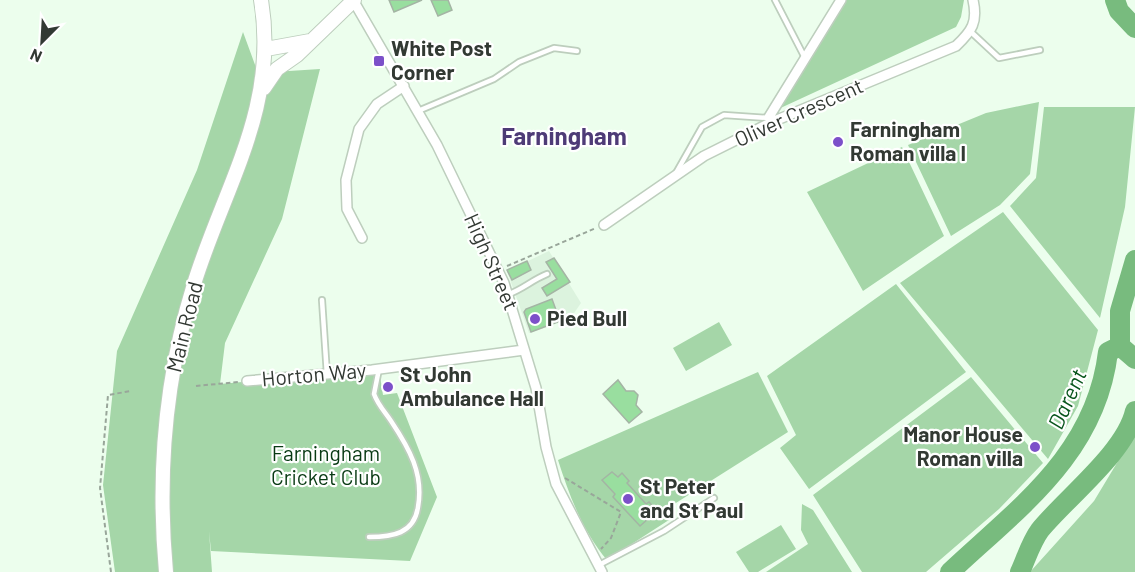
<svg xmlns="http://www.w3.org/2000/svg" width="1135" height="572" font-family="Barlow,sans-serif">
<rect width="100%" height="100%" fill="#ecfeed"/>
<path fill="#dcf3de" d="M549,251L581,303L570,319L529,333L507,271Z"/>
<path fill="#a5d6a8" d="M841,0H964L961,17L956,27L774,111Z
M243,32L258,73L320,69L282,219L225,343L220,384L379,370L383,395L397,393L437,497L410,561L211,551L209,531L212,572H115L103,485L117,351L197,170Z
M1039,102L1030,174L1000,205L951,236L908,145L986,113Z
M1044,107H1135L1125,207L1100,318L1010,206L1036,178Z
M902,147L944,236L863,291L807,192Z
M1003,212L1098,330L1078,406L1048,459L900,283Z
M896,284L966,372L809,489L780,448L796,435L767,376Z
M719,322L732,345L686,371L673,348Z
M758,372L788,432L668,508L672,518L607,560C583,532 569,495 558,460Z
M971,377L1043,463L999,509L926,572H862L813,495Z
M1135,433V572H1030L1094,501Z
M802,504L813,510L852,572H766L808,544L801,530Z
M781,525L796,549L758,572H749L736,552Z"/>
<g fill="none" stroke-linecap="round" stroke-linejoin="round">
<path stroke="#78bb7e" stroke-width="20" d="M1115,0L1119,11L1135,28
M1135,260L1120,311V346L1135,359
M950,572C1018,508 1096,454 1108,352L1120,346
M1020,572C1026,559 1031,542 1040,530C1066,498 1126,452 1135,411"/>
</g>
<path fill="#99de9f" stroke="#a4b4a4" stroke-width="1.5" d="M389,0H422L394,12Z
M431,0H448L452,10L438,16Z
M554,258L570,282L547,296L542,288L557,279L546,262Z
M527,261L531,270L512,280L507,270Z
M552,299L560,321L531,332L524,312L526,309Z
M618,380L626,391H634L638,395L636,405L642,412L629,423L603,394Z
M612,472L618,477L622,473L629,481L627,483L646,504L649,502L657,511L640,526L613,497L615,494L602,480Z"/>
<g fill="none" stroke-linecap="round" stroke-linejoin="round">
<defs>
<path id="lane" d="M775,0L805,58
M971,32L999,58L1040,50
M418,111L494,79L519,62L554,48L577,51
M676,173L702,127L724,115L769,118
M509,294C523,289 532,280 547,274
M322,300L327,375
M369,537C392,537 414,534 418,507C424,474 409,448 391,421C385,412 378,405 374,394L379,369
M599,565L664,531L714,498"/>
<path id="street" d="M353,0L437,145L504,283L536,388L546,447L556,484L602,572
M769,117L841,0
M604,225L704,156L772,122L956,46C972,31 978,22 973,0
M362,238L347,209L346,180L359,129L377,104L404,86
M247,381L372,370L524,350"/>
<path id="primary" d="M266,49L310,41
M264,88L277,69L297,55L354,0
M166,572C157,474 165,378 194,284C224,187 279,107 261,0"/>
</defs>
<use href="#lane" stroke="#bdcebd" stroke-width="8"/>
<use href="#street" stroke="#bdcebd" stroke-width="12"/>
<use href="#primary" stroke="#bdcebd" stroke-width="16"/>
<path stroke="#99a69a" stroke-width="2" stroke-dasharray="4.5 3" stroke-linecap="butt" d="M507,266L596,228
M196,386L238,382
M565,478L621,512L611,538L601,549
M111,572L100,488L108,395L131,391"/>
<use href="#lane" stroke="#fff" stroke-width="4.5"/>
<use href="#street" stroke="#fff" stroke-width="9"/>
<use href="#primary" stroke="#fff" stroke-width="14"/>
</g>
<g fill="#7c50c9" stroke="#fff" stroke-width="2">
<rect x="373" y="55" width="12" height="12" rx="3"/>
<circle cx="838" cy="142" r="6"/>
<circle cx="535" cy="319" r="6"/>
<circle cx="388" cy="387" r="6"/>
<circle cx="1035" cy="447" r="6"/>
<circle cx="628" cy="499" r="6"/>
</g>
<g text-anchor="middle" stroke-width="4.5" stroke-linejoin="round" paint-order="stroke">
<g font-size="21" font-weight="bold" fill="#323933" stroke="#fff" text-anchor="start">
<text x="391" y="56">White Post<tspan x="391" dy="24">Corner</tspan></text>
<text x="850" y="137">Farningham<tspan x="850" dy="24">Roman villa I</tspan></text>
<text x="547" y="326">Pied Bull</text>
<text x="400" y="382">St John<tspan x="400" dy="24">Ambulance Hall</tspan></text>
<text x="1023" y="442" text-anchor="end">Manor House<tspan x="1023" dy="24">Roman villa</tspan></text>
<text x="640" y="494">St Peter<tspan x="640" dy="24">and St Paul</tspan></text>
</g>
<g font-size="21" fill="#323933" stroke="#fff">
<text transform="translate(799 113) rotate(-24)" y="7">Oliver Crescent</text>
<text transform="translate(491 262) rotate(66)" y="7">High Street</text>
<text transform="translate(185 327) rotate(-76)" y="7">Main Road</text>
<text transform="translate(314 375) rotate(-5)" y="7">Horton Way</text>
</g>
<g font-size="21" fill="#083a13" stroke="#fff">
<text x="326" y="461">Farningham<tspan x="326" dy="24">Cricket Club</tspan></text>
</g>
<g font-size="22" font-style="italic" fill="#09561d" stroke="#fff">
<text transform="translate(1067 399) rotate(-66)" y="8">Darent</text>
</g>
<g font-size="24" font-weight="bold" fill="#4e3b77" stroke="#fff">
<text x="564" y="145">Farningham</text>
</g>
</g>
<g transform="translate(42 42) rotate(204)" stroke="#ffffff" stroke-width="4.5" paint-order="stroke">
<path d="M0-4.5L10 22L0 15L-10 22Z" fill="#323933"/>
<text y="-9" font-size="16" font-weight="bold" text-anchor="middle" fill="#323933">N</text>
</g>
</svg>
